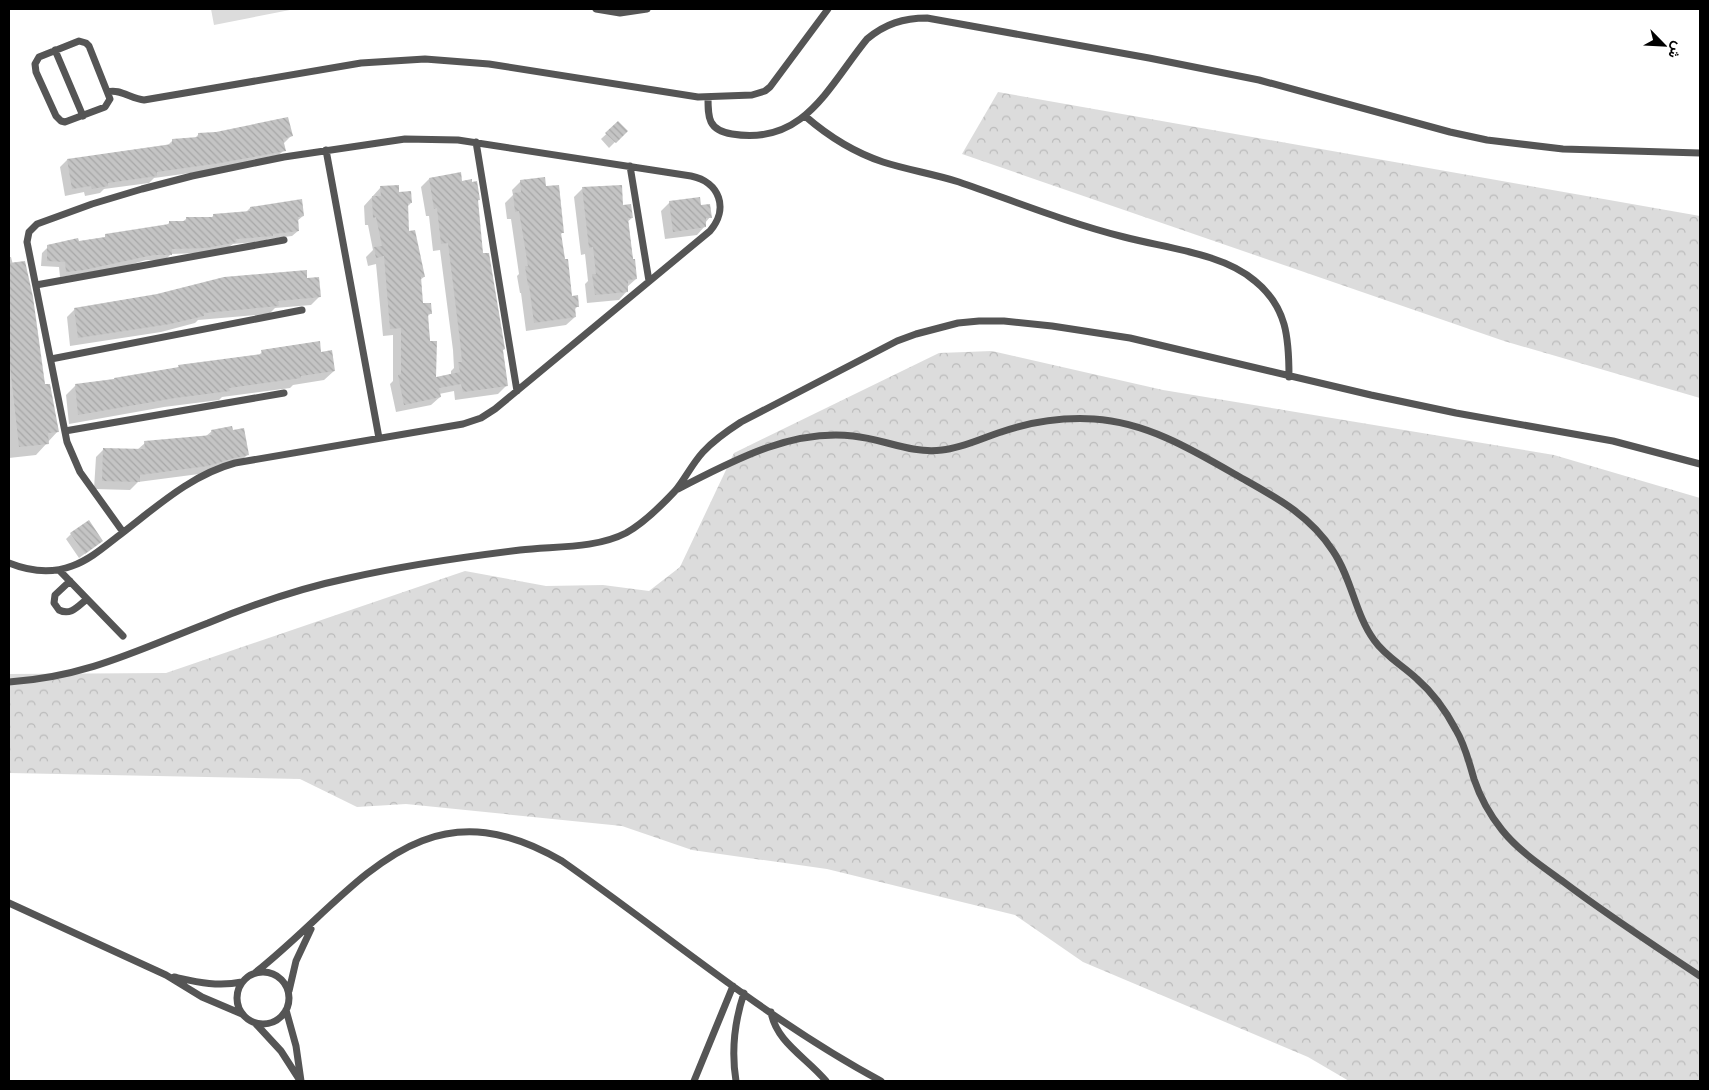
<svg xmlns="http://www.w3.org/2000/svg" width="1709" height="1090" font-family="'Space Grotesk',Vazirmatn,sans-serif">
<defs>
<pattern id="forest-crowns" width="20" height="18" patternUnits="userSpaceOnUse" patternTransform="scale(1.25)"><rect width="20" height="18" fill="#dcdcdc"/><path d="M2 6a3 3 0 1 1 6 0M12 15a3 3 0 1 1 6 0" fill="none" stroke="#bbb"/></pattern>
<pattern id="building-back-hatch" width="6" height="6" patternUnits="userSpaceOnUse" patternTransform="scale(1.25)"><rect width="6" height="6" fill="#c4c4c4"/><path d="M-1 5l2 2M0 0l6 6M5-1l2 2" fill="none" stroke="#a7a7a7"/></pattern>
</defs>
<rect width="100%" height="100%" fill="#fff"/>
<path fill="#dcdcdc" d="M211,9H295L214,25Z"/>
<path fill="url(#forest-crowns)" d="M998,92L1700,216V398L1504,341L962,154Z
M992,351L1163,390L1554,455L1700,498V1081H1349L1308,1057L1083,962L1015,915L827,869L692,850L622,826L406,804L357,807L300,779L9,773V674L166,673L465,571L546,586L603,585L649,591L680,567L734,453L939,353Z"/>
<path fill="#0003" d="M618,123L626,131L609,148L601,139Z
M199,134L291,136L284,143V150L277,157L212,170L154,178L149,183L104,189L100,193L85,196L84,192L65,196L60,167L67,160L167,146L173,140L195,138Z
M429,179L461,182L479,200L476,202L482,255L502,351L506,386L498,394L455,400L454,391L439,394L440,397L431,405L396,412L390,384L393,381V335L383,336L376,264L368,266L366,257L373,250L368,225H365L364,206L381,187L398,194L411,203L407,207L408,232L424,277L420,280L422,305L431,313L427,317L435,379L451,375V371L454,368L453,350L440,250L433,251L429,216H426L421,187Z
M521,181L545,188L563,232L560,235L570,297L578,306L574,310L575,317L566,325L526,331L521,293H520L517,276L519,274L511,219H507L505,203L513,195L512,190Z
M582,189L622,206L632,218L627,222L636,279L627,287V291L619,300L587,303L585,284L588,281L585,254L581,255L574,197Z
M670,202L710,217L705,223V226L697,235L665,239L661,211Z
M250,208L303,216L297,221L298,231L292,236L268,239L266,241L233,244L229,247L201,253L171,254L165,260H146L122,267L60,277L59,267L41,266L42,253L48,247L103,239L106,236L166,226L169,223L182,222L186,219L211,218L214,215L245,213Z
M9,257H11L44,386L58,431L36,455L9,458Z
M306,279L319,297L311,305L275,308L269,314L198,320L195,323L161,332L70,346L67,317L75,309Z
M262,352L320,353L334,371L324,380L293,385L290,388L222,397L219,400L164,407L69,424L66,395L75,386L176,369L179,366L258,356Z
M212,431L247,455L239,463L224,466L199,474L138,482L130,490L94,489L96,457L104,449L137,450L145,443L206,436Z
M71,534L102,541L79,558L66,539Z"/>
<path fill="url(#building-back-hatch)" d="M288,117L293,136L283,139L286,151L220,163L157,172V176L108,183V186L92,189L91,186L72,189L67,159L172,144V139L198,137V133L216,132Z
M618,121L628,131L616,143L605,133Z
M461,172L462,181L472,179V182L477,181L480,200H478L483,253H489L505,349L503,350L508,386L463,392L461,384L439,388L441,397L404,405L398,375L401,374V328L390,329L384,256L376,258L374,247L382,246L376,217L373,218L372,196H381L380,186L399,185V192L411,191L412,203H408L409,231L415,230L425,277H421L423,303H431L432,314H428L430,341H437L436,377L460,372L458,362H462L460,341L448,243L441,244L437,208L434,209L429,178Z
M545,177L546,186L559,185L564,233H561L565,259H568L572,296L578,295L579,307H575L576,317L534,323L529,285L528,286L525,266H528L519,211L515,212L513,193L521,192L520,180Z
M622,185L623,205L631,204L633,218H628L633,259H635L637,279L628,280V292L595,295L592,274H596L593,247L589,248L582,187Z
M700,197L701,205L710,204L712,218H706V227L673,232L669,201Z
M302,199L304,216L298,217L299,231L273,234V236L236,239L237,242L207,248L172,249V255H153L84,270L66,272L65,262L47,261V245L78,238L79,241L105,237V234L169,224V221H186V217H213V214L250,211V207Z
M25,261L33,297L45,384H50L59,432L48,433L49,444L19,447L9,356V263Z
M307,270V278L319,277L321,297L278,301L279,306L204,313V316L170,324L78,338L74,308L157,294L224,277Z
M320,341L321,352L332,350L335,371L301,376V378L229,388L230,391L175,398L78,415L75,384L114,379V378L179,367L178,365L262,354L261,350Z
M232,426L233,430L244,428L249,455L234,458L208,466L140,475V482L102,481L103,448L145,449L144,441L212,435L211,430Z
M89,520L103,541L85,554L70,533Z"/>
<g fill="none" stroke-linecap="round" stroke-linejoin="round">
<path stroke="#555" stroke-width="7" d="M596,9L620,13L647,9
M79,41L86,43L89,46L110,99L105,107L65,122L61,121L56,116L36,72L35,64L39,57Z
M55,50L83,116
M108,92C118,88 132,99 144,100L361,63L425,59L489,64L698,97L752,95L765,91L770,87L828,9
M708,97C708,118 708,130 732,134C804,146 828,87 867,39C885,24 903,18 927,18L1149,58L1259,80L1450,132L1487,140L1563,149L1700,153
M805,116C828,136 853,152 883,162C908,170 934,174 959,182C1014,201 1068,223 1124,237C1165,248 1223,253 1255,281C1287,307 1289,338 1289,377
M476,142L517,391
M326,150L379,438
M630,166L649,281
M36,285L284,240
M51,359L302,310
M65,431L284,393
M676,490C731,462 789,429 853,436C884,439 911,454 942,450C962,448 980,439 998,433C1029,422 1061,417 1094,419C1146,422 1193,450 1238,476C1275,497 1309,514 1333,551C1352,579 1355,614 1374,640C1385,656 1402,665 1417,679C1433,693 1446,711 1456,730C1465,745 1469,762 1474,779C1480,797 1490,815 1502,830C1518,850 1540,865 1561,880C1606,914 1653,945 1700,976
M9,563C29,571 51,574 72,566C89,560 103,548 117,537C154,509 190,475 235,463L463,424L481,418L495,409L710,231C729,209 720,182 691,176L458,140L405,139L284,157L192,176L142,189L92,204L37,224L29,232L27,242L67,442L80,472L123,532
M59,570L123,636
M70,581L55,595L54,603L59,610C71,616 78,606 87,599
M9,682C86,677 138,650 208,623C254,604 301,588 349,578C406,565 463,557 520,550C554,546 595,549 626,533C644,523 661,506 675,491C685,479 692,464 703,452C714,440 727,431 741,422L897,341L916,334L958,323L979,321H1004L1052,326L1130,338L1371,395L1456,413L1613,441L1700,464
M9,903L166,975L202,997L242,1014
M237 998a26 26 0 1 1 52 0a26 26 0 1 1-52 0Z
M256,972C356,893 419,777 562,861C668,935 767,1020 881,1081
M174,977C197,982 217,987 242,982
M289,991L296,961L311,929
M286,1010L296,1046L301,1081
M771,1012C776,1042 807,1058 826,1081
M256,1024L281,1051L299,1079
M694,1081L733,986
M736,1081C731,1050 734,1023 744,993"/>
</g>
<rect width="1709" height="1090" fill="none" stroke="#000000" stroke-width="20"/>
<g transform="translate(1664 45) rotate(114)" stroke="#ffffff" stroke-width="4" paint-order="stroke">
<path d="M0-4L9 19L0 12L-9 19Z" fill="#000000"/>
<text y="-8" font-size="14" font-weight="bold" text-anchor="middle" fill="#000000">ش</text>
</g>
</svg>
